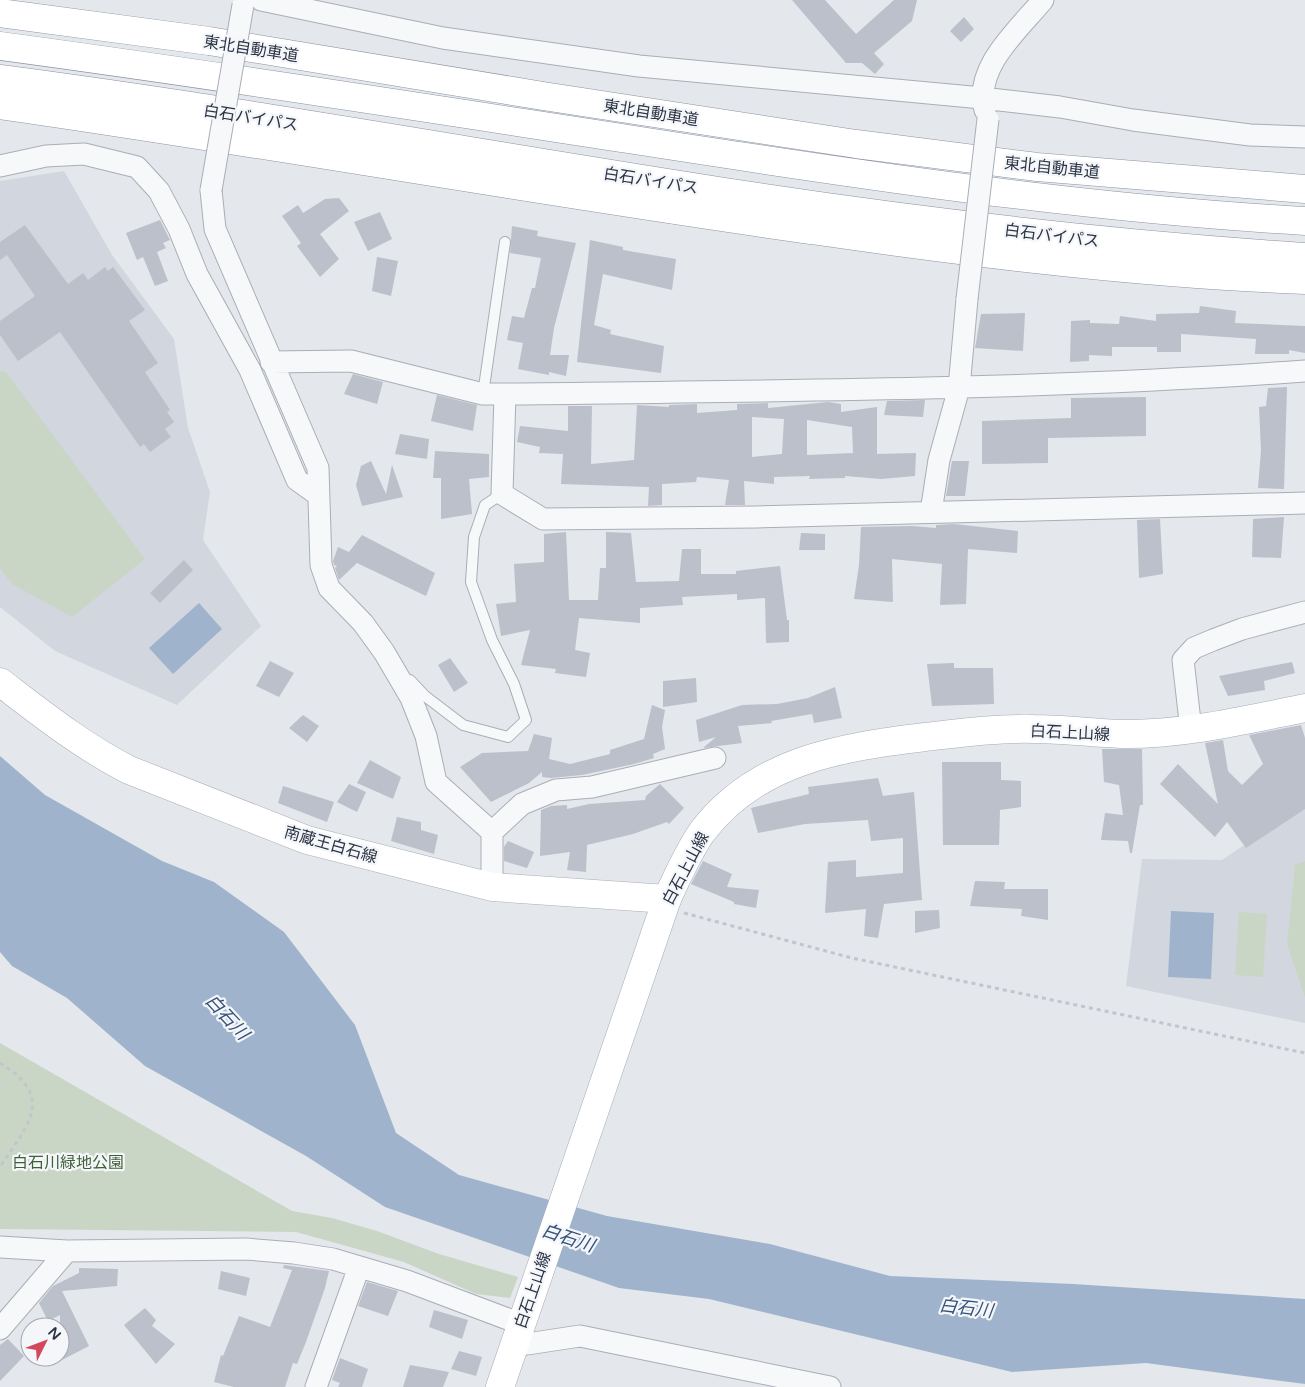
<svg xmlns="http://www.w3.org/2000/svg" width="1305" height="1387" font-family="'Varela Round','Noto Sans JP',sans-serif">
<rect width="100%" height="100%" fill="#e4e7ec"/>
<path fill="#d2d6de" d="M64,171L112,255L174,339L188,428L210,492L203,540L261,626L177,705L55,651L0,607V181Z
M1305,804V1023L1126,986L1142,859L1222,860Z"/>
<path fill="#c9d6c5" d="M0,371L6,372L145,559L72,617L12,584L0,568Z
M1305,861V997L1287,944L1295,865Z
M1239,912L1267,914L1263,977L1235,975Z
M0,1043L292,1211L332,1218L377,1231L439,1254L518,1277L510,1298L476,1294L404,1262L296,1232L0,1229Z"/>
<path fill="#9fb4cc" d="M199,603L222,629L173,674L149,648Z
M0,756L45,795L162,861L214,882L284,932L355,1025L396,1133L459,1175L607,1216L770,1244L890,1276L1073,1284L1305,1299V1384L1146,1363L1012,1372L709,1299L619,1288L385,1207L306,1156L145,1066L67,998L12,966L0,952Z
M1171,911L1214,913L1211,979L1168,977Z"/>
<path fill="#bbc0ca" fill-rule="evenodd" d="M792,0H825L856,34L894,0H917L912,21L874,53L884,64L875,74L862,63H846Z
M964,17L974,29L961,42L950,31Z
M339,198L349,211L320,234L339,259L320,277L297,246L301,243L282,216L298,205L303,213L325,199Z
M380,212L392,239L368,251L354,222Z
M160,220L170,240L163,243L166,248L157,252L168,281L155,286L143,257L137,260L126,233Z
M25,225L68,284L83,273L88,280L105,267L108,271L113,267L145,310L129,321L158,363L145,372L170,410L167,412L174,422L165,429L171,437L150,452L144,444L140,447L60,332L18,361L0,335V321L35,296L7,255L0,260V242Z
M512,226L538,231L537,236L576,243L554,328L550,355H569L566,376L549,372V375L518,369L523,343L507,340L512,316L524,318L532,288H535L541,258L510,253Z
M590,240L623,247V250L676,259L672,290L603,274L594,325L611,330L610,334L664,346L661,373L577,362Z
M377,257L398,261L391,296L372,291Z
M1200,306L1236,311L1235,323L1305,326V353L1289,350V354H1255L1256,339L1181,334V352H1157V347H1112V356L1089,355V361L1070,362L1071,321L1090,320V323L1119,324L1120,316L1156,321V314L1199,313Z
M1025,313L1023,351L975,348L981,314Z
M353,374L383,382L377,404L344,394Z
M1287,387L1284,489L1258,488L1261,450L1259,407L1266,406L1268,388Z
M437,395L477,405L473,431L431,421Z
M1146,397V436L1048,438V463L982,464V421L1071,418V398Z
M925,400L923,417L884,415L887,401Z
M828,402L841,404V412L877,407V454L916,453L915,476L881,479L845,476V478L809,479L810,476L774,477V484L744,481L745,505H725L729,480L697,477L696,482L662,484V505L648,506L649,487L561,484L563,454L539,453L540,447L517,442L520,426L568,431V406H592L591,464L634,460L637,405L669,407V405L697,404V413L737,410V404L768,403V408ZM752,417L784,419L782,454L752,457ZM807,420L852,427L853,453L807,455Z
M400,434L429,439L427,459L395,454Z
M435,451L489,454V477L469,479L472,514L441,519V478H433Z
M371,461L386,494L392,465L403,497L362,506L356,485L361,466Z
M952,461H969L965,496H946Z
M1284,517L1281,558L1252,557L1253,519Z
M1160,519L1163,574L1139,578L1137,520Z
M954,524L1018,531L1017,553L968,549L966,604L940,605L942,564L892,559L893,602L854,599L859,565L861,527L912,526L936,528V525Z
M566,532L569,600H598L600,568H606V532L631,533L636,582L679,581L682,549H701V574H736V571L780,566L787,620H789V642L766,643L765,598L737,600V594L682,597L683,605L640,608V623L579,618L575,650L590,653L586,677L555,673L556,669L521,665L530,630L501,636L496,604L516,602L514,564L544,562V534Z
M801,533L825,534V550H799Z
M362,535L435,573L426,596L357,563L339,580L335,568L337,566L334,565L333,561L338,547L349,552Z
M184,560L193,570L160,603L150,593Z
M450,658L468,683L454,692L438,665Z
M270,661L294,673L279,697L256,686Z
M1292,662L1295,673L1264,681L1265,690L1228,696L1219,676Z
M954,663V668H993L994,704L932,706L927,664Z
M696,678L697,702L663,707V681Z
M835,687L842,718L814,723L812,714L771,721L772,723L738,726L742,743L703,748L716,737L699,742L696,720L742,705L777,704L808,698Z
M652,705L665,710L662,727L665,749L653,754L654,758L634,764L582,775L551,778L542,777V772L529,783L491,802L460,767L482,753L528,751L534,734L552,738L549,759L570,764L610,754V750L644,739Z
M303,715L319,726L307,742L289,728Z
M1301,725L1305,738V809L1246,848L1227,822L1215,837L1160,784L1178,764L1218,804L1205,743L1223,740L1228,771L1242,785L1263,764L1249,735Z
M1102,749H1142L1143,805H1140L1132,853H1130L1128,841L1101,840L1105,813L1123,815L1119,785L1104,782Z
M370,760L401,777L393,799L357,783Z
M942,762H1001V780L1021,781V807L1000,810L999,845H943Z
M878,778L883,796L914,792L922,900L884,904L878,938L864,936L866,909L825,913L828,862L856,860V877L903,873V838L871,841L868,820L805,824L758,833L751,808L809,794L808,787Z
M349,784L366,792L357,812L337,802Z
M660,784L684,808L669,824L667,822L633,834L587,845L586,872L567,870L570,852L540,856L541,810L551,806L567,805V809L589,804L645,800L646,796Z
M283,786L334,802L327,822L278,803Z
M397,817L421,822V830L438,835L434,854L391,841Z
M508,841L534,852L527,868L504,861V847Z
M703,861L732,874L727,887L759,890L756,908L734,904V902L691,884Z
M975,881L1005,882L1004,889H1048V920L1021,916L1022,909L970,906Z
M939,910L940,928L915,933V911Z
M284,1265L329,1271L325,1288L306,1342L297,1364L293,1363L285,1387H234L214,1382L221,1355L223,1356L239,1316L270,1327L292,1270L283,1268Z
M79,1268L118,1269L117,1286L62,1291L89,1346L60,1361V1315L48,1321L39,1303L53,1286L79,1273Z
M221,1271L250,1278L246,1296L218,1289Z
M367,1282L398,1291L388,1316L358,1306Z
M145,1308L156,1320L152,1326L175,1344L156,1364L124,1325Z
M434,1310L468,1320L462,1339L429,1327Z
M8,1339L24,1356L0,1381V1345Z
M459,1351L482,1357L476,1376L451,1369Z
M340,1358L368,1369L362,1387H338L340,1383L332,1380Z
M410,1365L449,1372L443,1387H403Z"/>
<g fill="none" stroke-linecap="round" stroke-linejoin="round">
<defs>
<path id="lane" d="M483,394L505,242
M410,680L425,696L463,725L508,737L526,720L514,684L492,640L471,582L474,537L485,505L502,494"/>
<path id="street" d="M261,0L443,38L639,66L982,98L1060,107L1133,120L1250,135L1305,137
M985,110C973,68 1019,29 1043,0
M0,166L46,156L84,154L137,167L159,191L179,229L197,274L250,370L297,480L318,495
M211,190L215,229L318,468L321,565L329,588L363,623L384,652L411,698L426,736L436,782L492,832
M271,362L351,361L483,394H505C771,391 1039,390 1305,371
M505,394L502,494L543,519L757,517L1305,503
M931,512L939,460L959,388L967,299
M1191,730L1183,660L1194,648L1213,640L1242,629L1305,612
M492,887V832L522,804L556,790L592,787L715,758
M0,1247L67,1251L246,1249L294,1253L333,1259L407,1281L521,1324
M0,1329L67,1251
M515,1341L527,1344L580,1336L830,1387
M316,1387L359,1267"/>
<path id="secondary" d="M0,682C42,714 82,746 129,770L307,840L492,887L667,899"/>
<path id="primary" d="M500,1387L667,899C677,877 688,852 702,832C756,760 842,747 925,737C961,733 998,728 1034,729C1064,729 1092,733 1121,734C1183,735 1245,720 1305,708"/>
<path id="highway" d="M0,13L209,41L543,96L856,144L1037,167L1305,189
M0,46C210,74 419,107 628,139C853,174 1078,208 1305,221
M0,79C230,109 458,150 687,186C892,219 1098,243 1305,257
M0,105C273,144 545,193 818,231C979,254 1142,274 1305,280"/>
</defs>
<use href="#lane" stroke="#a9aeb7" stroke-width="12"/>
<use href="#street" stroke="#a9aeb7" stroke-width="23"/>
<use href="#secondary" stroke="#a9aeb7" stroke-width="29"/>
<use href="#primary" stroke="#a3abb8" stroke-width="29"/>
<use href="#highway" stroke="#8b94a3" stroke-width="29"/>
<path stroke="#c2c5cb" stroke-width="3" stroke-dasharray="4 4" stroke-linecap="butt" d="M684,913L852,958L1305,1053
M0,1063C57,1098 27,1125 0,1167"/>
<use href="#lane" stroke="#f7f8fa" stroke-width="10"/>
<use href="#street" stroke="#f7f8fa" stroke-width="21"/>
<use href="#secondary" stroke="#fff" stroke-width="28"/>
<use href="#primary" stroke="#fff" stroke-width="28"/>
<use href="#highway" stroke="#fff" stroke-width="28"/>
<defs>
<path id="street-bridge" d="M211,190L243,5
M967,299L988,119"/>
</defs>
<use href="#street-bridge" stroke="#a9aeb7" stroke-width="23" stroke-linecap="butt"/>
<use href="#street-bridge" stroke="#f7f8fa" stroke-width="21"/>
</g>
<g text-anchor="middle" stroke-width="4.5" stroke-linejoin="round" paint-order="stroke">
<g font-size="16" fill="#2b3445" stroke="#f4f6f9">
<text transform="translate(251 48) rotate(9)" y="6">東北自動車道</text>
<text transform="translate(651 112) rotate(9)" y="6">東北自動車道</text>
<text transform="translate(251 117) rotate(9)" y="6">白石バイパス</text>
<text transform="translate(1052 167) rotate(6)" y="6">東北自動車道</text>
<text transform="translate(651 180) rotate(9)" y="6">白石バイパス</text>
<text transform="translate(1052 235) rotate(7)" y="6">白石バイパス</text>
<text transform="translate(1070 732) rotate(3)" y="6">白石上山線</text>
<text transform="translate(331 844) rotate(16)" y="6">南蔵王白石線</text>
<text transform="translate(685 868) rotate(-62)" y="6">白石上山線</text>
<text transform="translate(532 1290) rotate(-71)" y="6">白石上山線</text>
</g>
<g font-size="16" fill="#3f6138" stroke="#f4f6f9">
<text x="68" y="1168">白石川緑地公園</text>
</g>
<g font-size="18" font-style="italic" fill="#34527a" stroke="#f4f6f9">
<text transform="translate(227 1017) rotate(47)" y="6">白石川</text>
<text transform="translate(568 1238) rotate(18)" y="6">白石川</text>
<text transform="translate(966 1308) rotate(7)" y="6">白石川</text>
</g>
</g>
<g transform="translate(45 1342) rotate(48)"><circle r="24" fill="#f4f6f9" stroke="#a4a8b1"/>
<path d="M0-4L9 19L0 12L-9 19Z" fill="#d1495b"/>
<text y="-8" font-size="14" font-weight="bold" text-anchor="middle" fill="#2b3445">N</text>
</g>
</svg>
